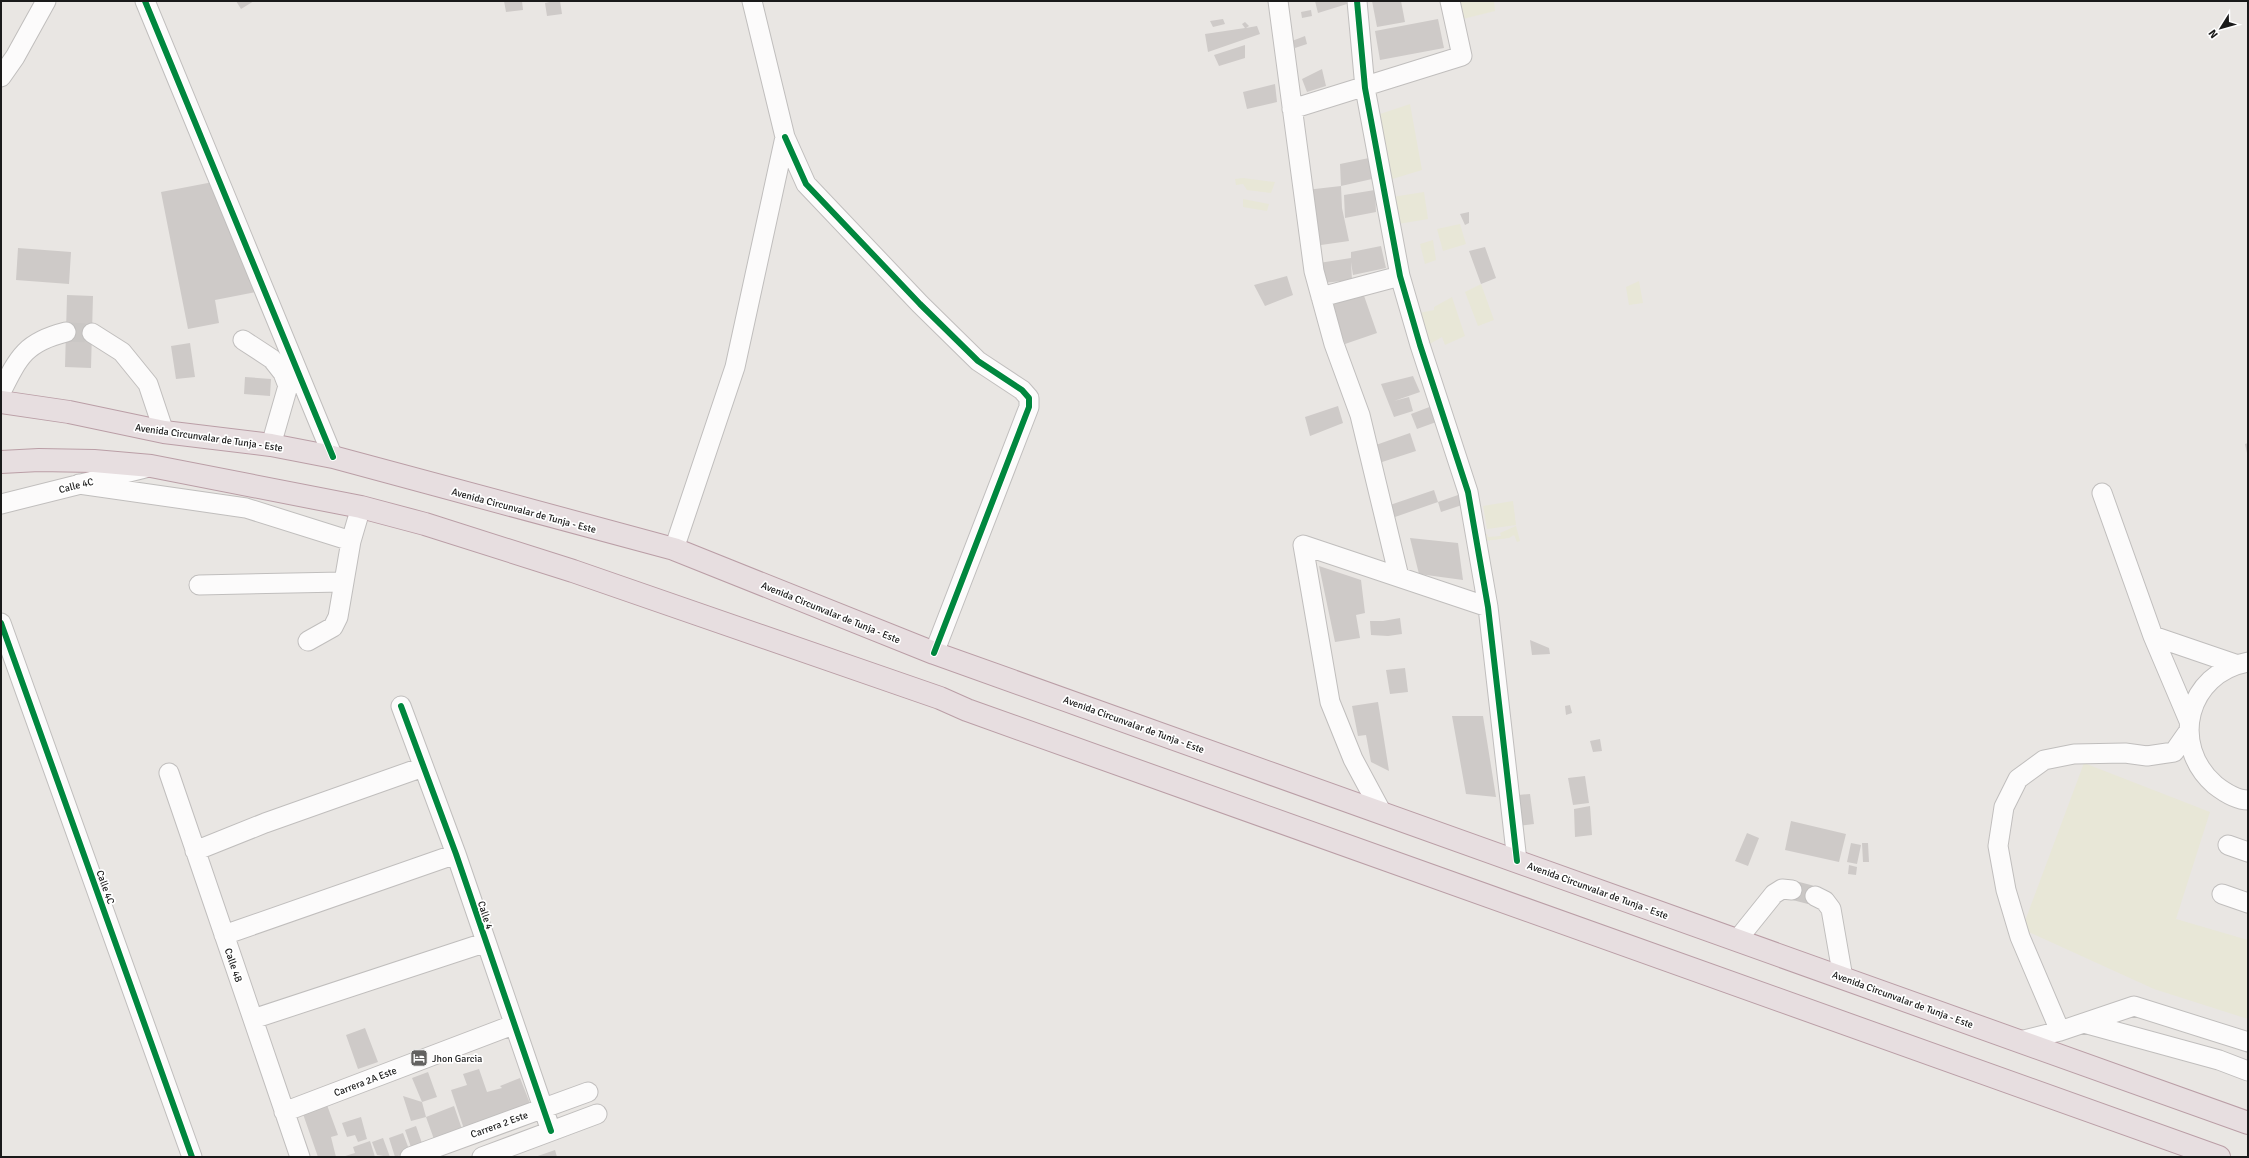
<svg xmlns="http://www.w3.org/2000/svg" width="2249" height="1158" font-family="Signika,sans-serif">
<rect width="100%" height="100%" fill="#e9e6e3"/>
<path fill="#e8e7d7" d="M1460,1H1494L1495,11L1463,19Z
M1410,104L1422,170L1389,180L1380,114Z
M1243,178L1275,182L1271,193L1247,190L1243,184L1236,185L1235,179Z
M1424,192L1428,219L1398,224L1392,197Z
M1243,199L1269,204L1267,211L1243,207Z
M1460,224L1466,244L1443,251L1437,229Z
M1433,240L1436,260L1425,264L1420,244Z
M1639,281L1643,303L1629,305L1626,287Z
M1481,284L1494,320L1478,326L1465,292Z
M1452,297L1465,336L1445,345L1442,337L1428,345L1419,313L1434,310V307Z
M1513,501L1516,525L1487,529L1483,506Z
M1516,526L1520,541L1517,542L1514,535L1509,538L1485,541L1484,534H1487L1488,537L1501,536L1500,533Z
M2084,763L2210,812L2176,919L2248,940V1019L2154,989L2022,929Z"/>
<path fill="#cecac8" d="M236,1H254L241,9Z
M504,1H522L523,10L506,12Z
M554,1H560L562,14L547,16L545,3Z
M1315,1H1346L1347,4L1318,13Z
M1372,1H1401L1405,22L1377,27Z
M1311,10L1312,16L1302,18L1301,12Z
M1223,19L1225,24L1213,27L1210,21Z
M1438,19L1444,48L1380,60L1375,31Z
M1245,22L1249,26L1246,28L1257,26L1260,34L1208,52L1205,34L1245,28L1242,24Z
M1305,36L1307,44L1295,48L1292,41Z
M1245,45V58L1219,66L1214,55Z
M1322,69L1326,86L1307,92L1302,79Z
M1275,84L1277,102L1247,109L1243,92Z
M1369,158L1372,179L1341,186L1340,164Z
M213,182L256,292L215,300L219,323L188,329L161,192Z
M1341,186L1342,208L1349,241L1314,246L1306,190Z
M1375,190L1376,212L1345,218L1344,195Z
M1469,212V223L1465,225L1460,214Z
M1381,246L1386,268L1353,275L1351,262L1352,280L1323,283L1319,263L1351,258V252Z
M1485,247L1496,278L1481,284L1469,251Z
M18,248L71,252L69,284L16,280Z
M1287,276L1293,295L1265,306L1254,285Z
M1362,290L1377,333L1345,344L1329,301Z
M67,295L93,296L91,368L65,367Z
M190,343L195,377L176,379L171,346Z
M1413,376L1420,392L1394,401L1409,397L1413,411L1394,417L1381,384Z
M245,377L271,379L270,396L244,394Z
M1338,406L1343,423L1310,436L1305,417Z
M1432,406L1439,421L1417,429L1411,414Z
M1410,433L1416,451L1379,463L1373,446Z
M2248,443V453H2247L2245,444Z
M1434,490L1438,502L1395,517L1390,505Z
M1458,495L1462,505L1441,512L1438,502Z
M1410,538L1458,543L1463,580L1419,574Z
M1319,566L1361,580L1365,613L1356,615L1360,638L1335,642Z
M1400,618L1402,634L1388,636L1371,635L1370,621H1383Z
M1530,640L1549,648L1550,654L1532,655Z
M1405,668L1408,692L1390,694L1386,670Z
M1378,702L1383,733L1389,771L1371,762L1366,735L1358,736L1352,706Z
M1570,705L1572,713L1566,715L1565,706Z
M1452,716H1483L1496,797L1466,794Z
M1600,739L1602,751L1593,752L1590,741Z
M1585,776L1589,803L1573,805L1568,778Z
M1530,794L1534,824L1518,826V795Z
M1590,806L1592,835L1575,837L1574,809Z
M1791,821L1846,834L1839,862L1785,850Z
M1747,833L1759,838L1748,866L1735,861Z
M1851,843L1861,845L1857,864L1847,862Z
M1862,843H1868L1869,862H1863Z
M1849,865L1857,867L1856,875L1848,874Z
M365,1028L378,1062L358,1069L346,1035Z
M479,1069L487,1092L502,1088L500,1086L520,1078L531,1106L464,1129L451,1090L467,1085L463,1074Z
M428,1072L437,1097L422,1102L412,1078Z
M403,1096L422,1102L426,1117L454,1106L463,1132L435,1142L426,1117L411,1121Z
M327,1105L338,1135L331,1137L336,1157H318L303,1114Z
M361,1117L367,1139L358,1142L355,1135L347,1137L342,1123Z
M416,1126L423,1146L412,1150L405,1130Z
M403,1133L410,1152L395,1157L389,1138Z
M383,1138L390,1157L377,1155L372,1142Z
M370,1141L375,1157H342L355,1153L353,1147Z
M555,1150L557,1157H535Z"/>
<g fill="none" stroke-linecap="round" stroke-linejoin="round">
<path stroke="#cac7c5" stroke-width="19" stroke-dasharray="19 10" stroke-linecap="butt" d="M66,332L92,333
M1792,890L1815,896"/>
<defs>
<path id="minor" d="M145,1L333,457
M1278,1L1314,271L1334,344L1360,415L1399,577
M1357,1L1365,88L1400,276L1420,345L1468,492L1488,607L1517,861
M1,77L15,57L46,1
M1292,109L1462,56L1450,1
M785,137L806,184L920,304L978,361L1022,390L1029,398V407L934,653
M1321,297L1400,276
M92,333L122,352L148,384L164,432
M243,340L272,359L283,373L288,386L271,445
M1,392C19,356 26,342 66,332
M79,484L246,508L351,541
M2102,493L2153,636L2189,721
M1,504L145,468
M674,549L735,367L785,137L752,1
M199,585L342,582
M1,623L192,1157
M2153,636L2235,664
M308,641L333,627L338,617L351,541L361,507
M2248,662C2187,673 2169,745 2215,785C2224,792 2237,800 2248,800
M401,706L456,854L551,1131
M169,773L300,1157
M1382,813L1353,759L1330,702L1303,545L1488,607
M2228,845L2248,852
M195,851L265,823L423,767
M2222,894L2248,903
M1815,896L1825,901L1831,909L1843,978
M224,935L456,854
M1737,940L1774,894L1782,889L1792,890
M253,1019L484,943
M2084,1023L2219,1060L2248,1071
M2060,1031L2020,937L2006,890L1998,846L2004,807L2018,779L2044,760L2074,754L2125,753L2147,756L2174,752L2188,732
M2020,1041L2060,1031L2134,1006L2248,1042
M284,1112L513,1025
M410,1157L588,1092
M482,1157L597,1114"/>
<path id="highway" d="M1,402L69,412L164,432L271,445L333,457L674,549L934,653L2248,1123
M1,462L39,460L94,461L151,466L361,507L425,524L573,571L940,698L967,710L2219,1157"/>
</defs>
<use href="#minor" stroke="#c0bebd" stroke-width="21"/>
<use href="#highway" stroke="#ba9ea6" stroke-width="24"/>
<use href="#minor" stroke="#fcfbfb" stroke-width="19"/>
<use href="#highway" stroke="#e7dee0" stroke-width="22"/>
<defs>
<path id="cycleway" d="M145,1L333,457
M1357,1L1365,88L1400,276L1420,345L1468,492L1488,607L1517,861
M785,137L806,184L920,304L978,361L1022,390L1029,398V407L934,653
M1,623L192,1157
M401,706L456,854L551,1131"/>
</defs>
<use href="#cycleway" stroke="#fff" stroke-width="8"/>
<use href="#cycleway" stroke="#00873e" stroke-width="6"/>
</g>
<defs>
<symbol id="hotel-square" viewBox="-11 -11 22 22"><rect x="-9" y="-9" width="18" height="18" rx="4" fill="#626160" stroke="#fff"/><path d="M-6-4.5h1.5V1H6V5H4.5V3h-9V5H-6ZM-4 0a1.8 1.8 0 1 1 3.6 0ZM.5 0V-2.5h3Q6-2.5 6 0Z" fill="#fff"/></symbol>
</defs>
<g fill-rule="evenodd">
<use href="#hotel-square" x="409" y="1048" width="20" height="20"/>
</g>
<g text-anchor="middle" stroke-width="3.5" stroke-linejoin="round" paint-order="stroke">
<g font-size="10" fill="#1a1a1a" stroke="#fff">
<text transform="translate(209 437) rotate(8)" y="4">Avenida Circunvalar de Tunja - Este</text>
<text transform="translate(76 485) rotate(-14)" y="4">Calle 4C</text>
<text transform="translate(524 510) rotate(15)" y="4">Avenida Circunvalar de Tunja - Este</text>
<text transform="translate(831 612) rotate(22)" y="4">Avenida Circunvalar de Tunja - Este</text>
<text transform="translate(1134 724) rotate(20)" y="4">Avenida Circunvalar de Tunja - Este</text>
<text transform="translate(106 887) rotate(70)" y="4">Calle 4C</text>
<text transform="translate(1598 890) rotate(20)" y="4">Avenida Circunvalar de Tunja - Este</text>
<text transform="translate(486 915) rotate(72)" y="4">Calle 4</text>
<text transform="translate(234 965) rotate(71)" y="4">Calle 4B</text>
<text transform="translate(1903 999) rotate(20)" y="4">Avenida Circunvalar de Tunja - Este</text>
<text transform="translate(365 1081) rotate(-21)" y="4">Carrera 2A Este</text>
<text transform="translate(499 1124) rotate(-20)" y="4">Carrera 2 Este</text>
</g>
<g font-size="10" fill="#1a1a1a" stroke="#fff" text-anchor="start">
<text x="432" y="1062">Jhon Garcia</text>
</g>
</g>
<rect width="2249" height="1158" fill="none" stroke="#1a1a1a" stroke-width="4"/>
<g transform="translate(2221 28) rotate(233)" stroke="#ffffff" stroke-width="3" paint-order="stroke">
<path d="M0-3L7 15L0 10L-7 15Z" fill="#1a1a1a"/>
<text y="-6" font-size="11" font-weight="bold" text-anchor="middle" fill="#1a1a1a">N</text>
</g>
</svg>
